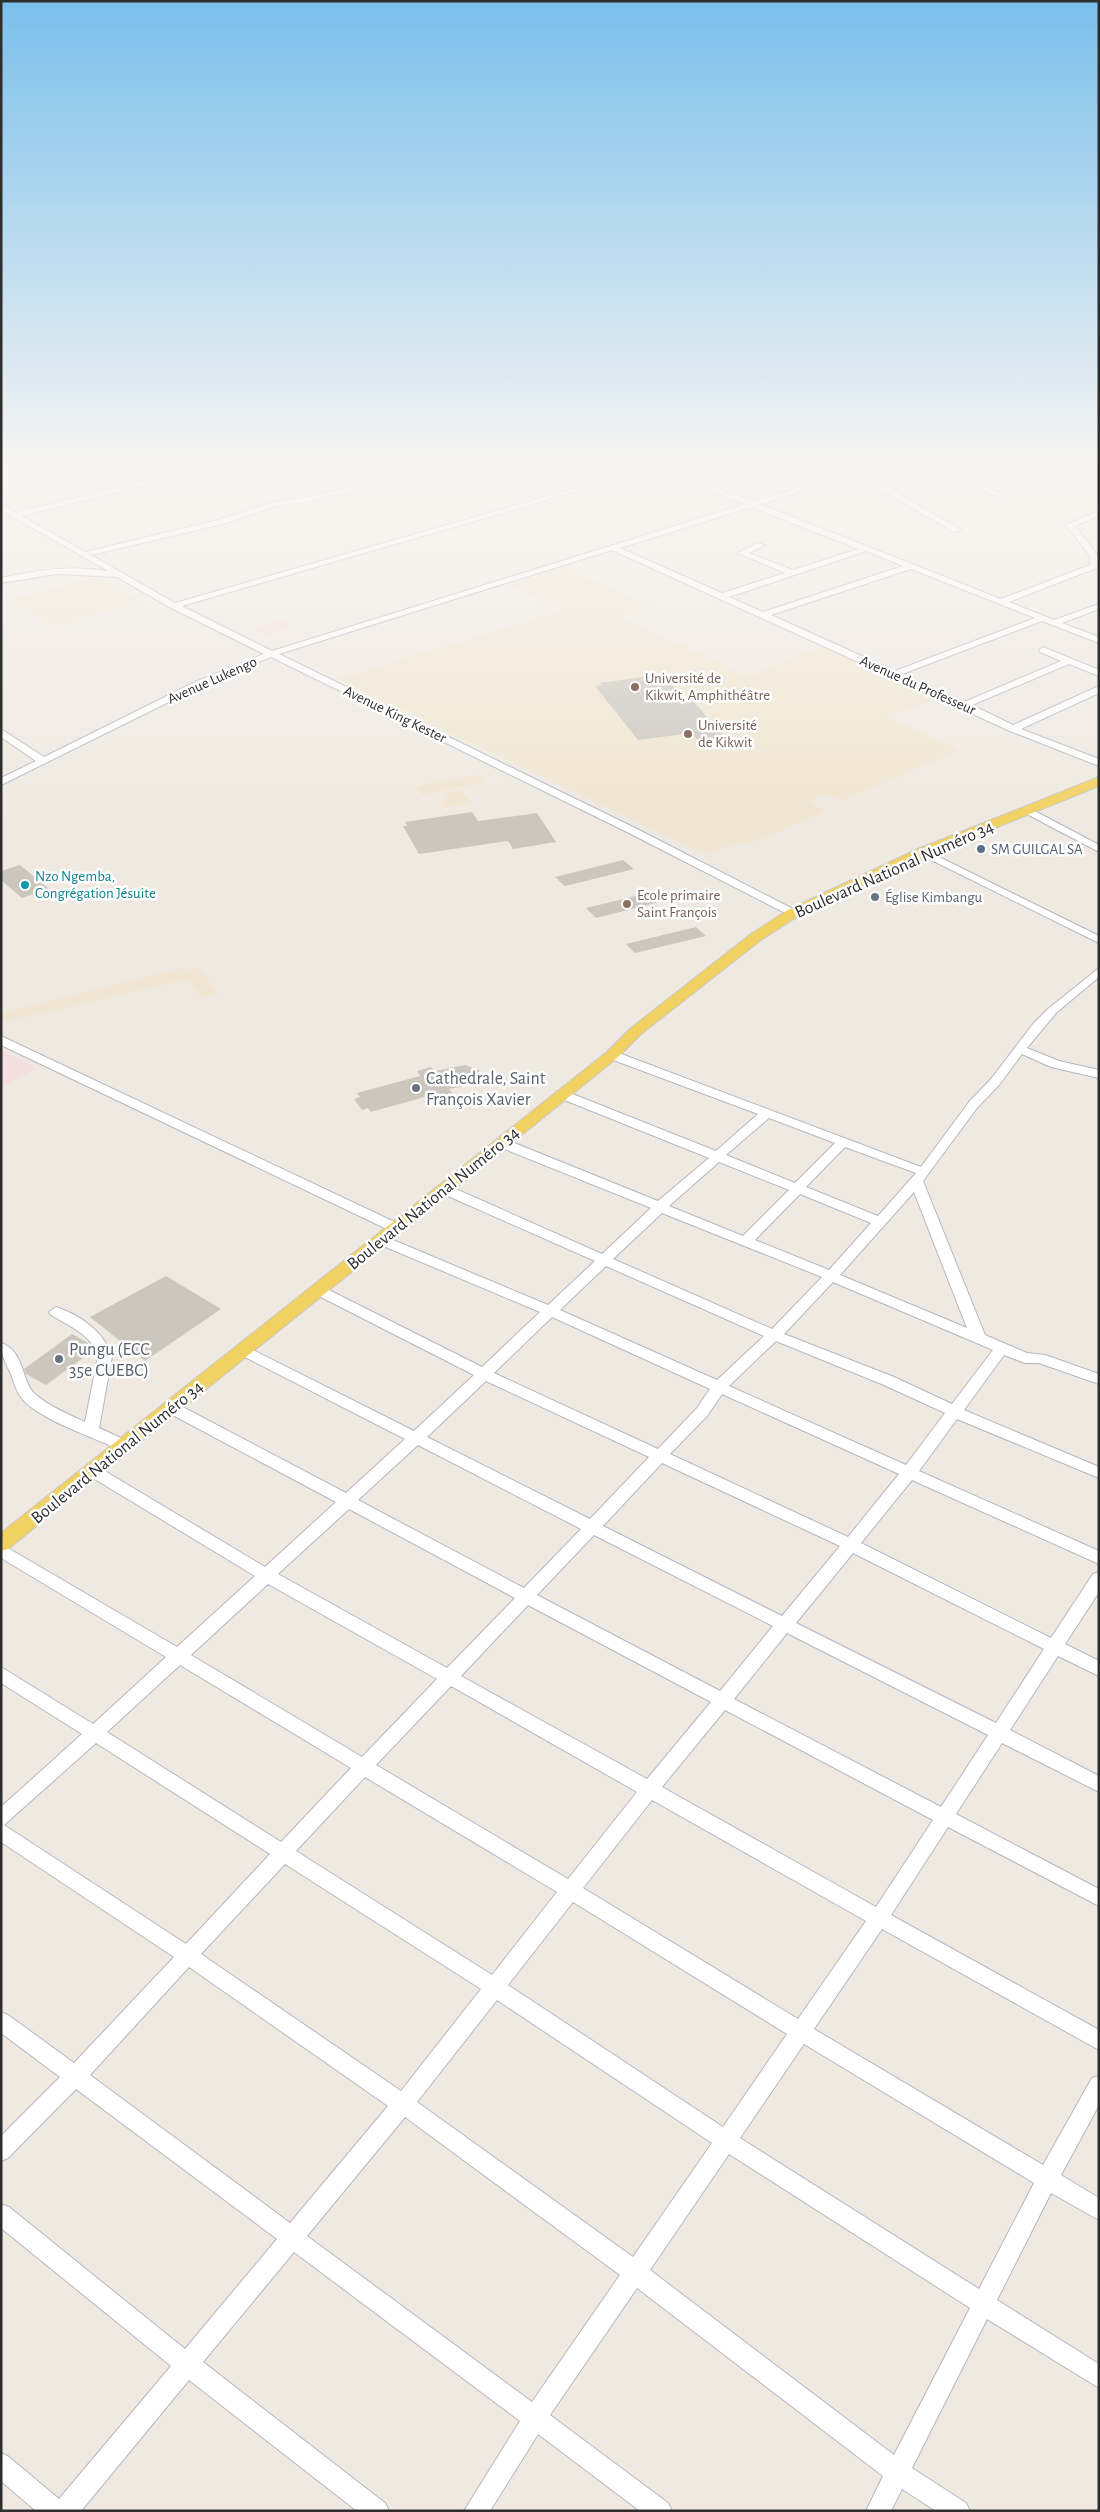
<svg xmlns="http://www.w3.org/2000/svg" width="1100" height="2512" font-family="'Alegreya Sans',sans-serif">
<rect width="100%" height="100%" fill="#efe9e1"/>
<path fill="#f0e6d1" d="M561,566L653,606L622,617L749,677L824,645L938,698L887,717L960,750L841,801L828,794L809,801L826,811L749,844L744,842L735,845L732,844L706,855L338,679L563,610L507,584Z
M98,575L135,597L137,602L53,627L8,601Z
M476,774L484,782L422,795L415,787Z
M459,790L472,803L445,808L439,802L449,800L443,793Z
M199,967L218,994L202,998L188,979L1,1023V1013L183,968L185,971Z"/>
<path fill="#f5dfe0" d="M279,620L292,626L266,635L252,629Z
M1,1051L37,1068L1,1088Z"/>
<path fill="#cbc7bf" d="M656,675L658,678L665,677L686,702L693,701L724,736L697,740L692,733L638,740L595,686L602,685L600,683Z
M472,812L478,821L537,813L556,842L513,849L508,841L419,854L403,826H407L405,822Z
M623,860L634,869L565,886L555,877Z
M20,865L49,889L22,898L1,880V871Z
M657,891L667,900L596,918L586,908Z
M696,927L706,936L635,953L626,944Z
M465,1065L479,1070L480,1079L469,1085L449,1089L453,1094L439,1098L435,1094L371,1112L368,1108L362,1110L354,1099L360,1097L357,1093L420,1076L417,1071L431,1067L435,1071Z
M166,1276L221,1309L145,1361L90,1317Z
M72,1334L88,1343L94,1350L46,1385L26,1374L24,1369Z"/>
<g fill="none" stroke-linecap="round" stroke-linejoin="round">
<defs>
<path id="minor" d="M192,470H204L22,516L85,552L218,520L275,502L305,498L423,470H435L305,502L276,506L223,524L91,555L175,603L639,470H650L182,606L272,651L745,504L661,470H671L753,502L855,470H866L862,472L961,530L954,532L855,475L760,504L1001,599L1090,565V556L1066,525L1099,511V516L1075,526L1098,556L1099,567L1009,602L1054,620L1099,604V609L1062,623L1099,637V643L1042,621L902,674L964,702L1061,661L1040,652L1039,650L1043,647L1099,670V676L1069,664L972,705L1013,725L1099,686V693L1021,729L1099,759V766L1010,731L612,550L279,654L635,828L797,911V915H789L627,832L271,657L201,686L1,785V778L36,761L1,737V729L44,757L195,682L264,654L171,608L117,577L57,574L1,583V578C36,570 72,565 108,571L1,510V505L16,512ZM752,507L858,549L793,570L749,553L765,545L758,543L738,553L785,573L722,593L620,548ZM866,551L903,566L763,612L729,597ZM911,569L1035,618L895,671L771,615Z
M927,470H937L1006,495L999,497Z
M1084,470L1099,471V476L1085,472Z
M1027,807L1099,845V852L1023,812L1022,810Z
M923,849L1099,936V943L919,854V850Z
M1099,968V977L1056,1013L1027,1048L1059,1061L1099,1070V1078L1051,1067L1022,1054L999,1085L977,1108L923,1181L985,1335L1027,1353L1045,1355L1099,1374V1384L1039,1363H1025L1004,1355L964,1410L1099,1467V1478L957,1419L919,1471L1099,1551V1564L912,1480L861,1543L1051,1638L1093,1574L1099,1572V1592L1065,1644L1099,1661V1676L1058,1656L1010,1730L1099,1776V1792L1002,1743L956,1814L1099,1889V1906L948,1827L891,1915L1099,2030V2050L882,1929L814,2029L1043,2165L1092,2078L1099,2076V2105L1061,2175L1099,2198V2220L1051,2193L997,2300L1099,2364V2388L987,2319L912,2468L966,2503L970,2511H936L902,2489L891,2511H866L883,2476L637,2288L550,2415L668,2503L672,2511H640L538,2434L490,2511H464L520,2421L294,2252L203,2362L385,2503L389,2511H357L189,2380L81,2511H36L1,2481V2453L9,2457L59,2499L171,2366L1,2228V2204L9,2207L185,2349L277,2239L76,2089L8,2158L1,2161V2136L60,2077L1,2033V2012L8,2015L74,2063L174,1957L1,1842V1807L82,1734L1,1683V1667L93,1724L166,1657L1,1558V1544L177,1647L255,1576L88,1475L85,1471L88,1467H98L265,1567L336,1502L167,1412L165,1408L167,1404H177L346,1493L405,1439L237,1353L235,1350L237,1347H247L414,1431L474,1375L313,1293L311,1290L313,1287H323L482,1367L540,1312L376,1243L374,1240L376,1237H386L548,1305L595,1261L439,1192L437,1189L439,1186H449L602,1254L651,1208L497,1146L496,1143L497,1140H507L658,1201L709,1158L557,1097L555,1094L557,1091H565L716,1151L758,1114L608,1058L606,1055L608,1052H616L921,1167L969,1102L991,1079L1033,1024L1048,1009ZM769,1118L835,1143L795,1183L726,1155ZM845,1147L916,1173L878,1216L806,1187ZM719,1162L789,1190L743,1236L669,1206ZM914,1192L967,1328L840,1275ZM800,1194L871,1223L829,1270L755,1240ZM662,1213L822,1277L772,1329L613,1259ZM606,1266L764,1336L717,1380L560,1310ZM833,1282L993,1350L952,1404L894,1377L784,1334ZM552,1317L710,1389L697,1408L658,1449L494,1373ZM776,1341L884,1385L945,1413L906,1465L729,1386ZM486,1381L649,1457L590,1519L427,1437ZM722,1394L899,1474L848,1537L670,1454L707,1416ZM418,1445L581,1529L524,1588L358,1500ZM662,1463L840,1546L782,1616L603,1526ZM349,1509L515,1598L447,1668L278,1574ZM594,1535L773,1626L720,1691L537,1595ZM853,1553L1044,1649L996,1723L796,1623ZM268,1584L437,1679L362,1757L191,1655ZM528,1605L711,1702L647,1779L461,1676ZM787,1633L988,1735L941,1807L734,1699ZM180,1665L351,1768L281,1842L107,1732ZM451,1686L637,1792L568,1879L376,1765ZM725,1710L933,1820L876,1907L662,1787ZM96,1743L270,1854L186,1944L4,1825ZM365,1777L557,1892L492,1975L296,1851ZM652,1800L866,1921L798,2019L583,1888ZM285,1864L481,1989L401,2091L201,1954ZM573,1902L787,2034L723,2127L508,1985ZM189,1967L388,2106L290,2223L90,2075ZM497,2000L712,2143L633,2257L417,2102ZM804,2044L1034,2183L979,2289L740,2138ZM405,2117L620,2275L532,2402L307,2236ZM729,2154L970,2308L894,2455L650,2270Z
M1,1036L401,1225L403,1228L401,1231H391L1,1045Z
M56,1307C79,1314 105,1333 112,1356L99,1428L130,1442L133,1446L130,1450H120C93,1437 43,1421 23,1400C16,1392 14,1381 10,1372C5,1361 1,1356 1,1343C24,1350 22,1382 34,1393C48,1406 68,1414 85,1422L98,1356C91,1334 69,1326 51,1315L49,1312Z"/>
<path id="major" d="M1099,777V786L928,855L798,916L761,940L641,1034L617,1058L8,1549L1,1551V1533L607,1052L631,1028L751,934L788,910L918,849Z"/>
</defs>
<use href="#minor" stroke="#b4b7c1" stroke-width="2"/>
<use href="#major" stroke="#c9c9c9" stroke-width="2"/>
<use href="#minor" fill="#fff" fill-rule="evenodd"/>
<use href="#major" fill="#f2d163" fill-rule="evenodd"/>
</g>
<linearGradient id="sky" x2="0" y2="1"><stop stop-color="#7abfeb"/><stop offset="0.57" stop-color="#f8f5f2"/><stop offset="1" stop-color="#f8f5f2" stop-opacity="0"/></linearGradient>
<rect width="1100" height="821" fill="url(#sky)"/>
<g fill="#8d6e63" stroke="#fff" stroke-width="2">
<circle cx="635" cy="687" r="5"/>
<circle cx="688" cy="734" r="5"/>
<circle cx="627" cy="904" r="5"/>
</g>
<circle fill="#5c6f8a" stroke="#fff" stroke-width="2" cx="981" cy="849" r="5"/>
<circle fill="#0f9aa8" stroke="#fff" stroke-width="2" cx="25" cy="885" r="5"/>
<g fill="#6b7280" stroke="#fff" stroke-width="2">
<circle cx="875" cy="897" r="5"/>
<circle cx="416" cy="1088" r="5"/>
<circle cx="59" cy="1359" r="5"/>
</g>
<g text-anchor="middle" stroke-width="5" stroke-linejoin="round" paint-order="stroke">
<g font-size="15" fill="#785e54" stroke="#fff" text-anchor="start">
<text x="645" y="683">Université de<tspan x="645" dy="17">Kikwit, Amphithéâtre</tspan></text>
<text x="698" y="730">Université<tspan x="698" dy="17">de Kikwit</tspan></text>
<text x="637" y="900">Ecole primaire<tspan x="637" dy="17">Saint François</tspan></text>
</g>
<g font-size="15" fill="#2e2e2e" stroke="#fff">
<text transform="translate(212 680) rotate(-24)" y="5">Avenue Lukengo</text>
<text transform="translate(918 685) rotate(24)" y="5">Avenue du Professeur</text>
<text transform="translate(395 714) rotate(26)" y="5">Avenue King Kester</text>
</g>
<g font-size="15" fill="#4e5e75" stroke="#fff" text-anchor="start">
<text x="991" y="854">SM GUILGAL SA</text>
</g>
<g font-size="15" fill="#0d838f" stroke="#fff" text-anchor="start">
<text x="35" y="881">Nzo Ngemba,<tspan x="35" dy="17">Congrégation Jésuite</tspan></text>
</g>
<g font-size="15" fill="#5b616d" stroke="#fff" text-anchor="start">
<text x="885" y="902">Église Kimbangu</text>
</g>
<g font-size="18" fill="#2e2e2e" stroke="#fff">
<text transform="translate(894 869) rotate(-24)" y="6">Boulevard National Numéro 34</text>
<text transform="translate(433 1198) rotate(-39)" y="6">Boulevard National Numéro 34</text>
<text transform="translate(117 1452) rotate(-39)" y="6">Boulevard National Numéro 34</text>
</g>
<g font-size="18" fill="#5b616d" stroke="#fff" text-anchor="start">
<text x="426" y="1084">Cathedrale, Saint<tspan x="426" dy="21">François Xavier</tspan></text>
<text x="69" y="1355">Pungu (ECC<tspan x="69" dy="21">35e CUEBC)</tspan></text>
</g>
</g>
<rect width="1100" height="2512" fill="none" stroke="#2e2e2e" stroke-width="5"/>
</svg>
